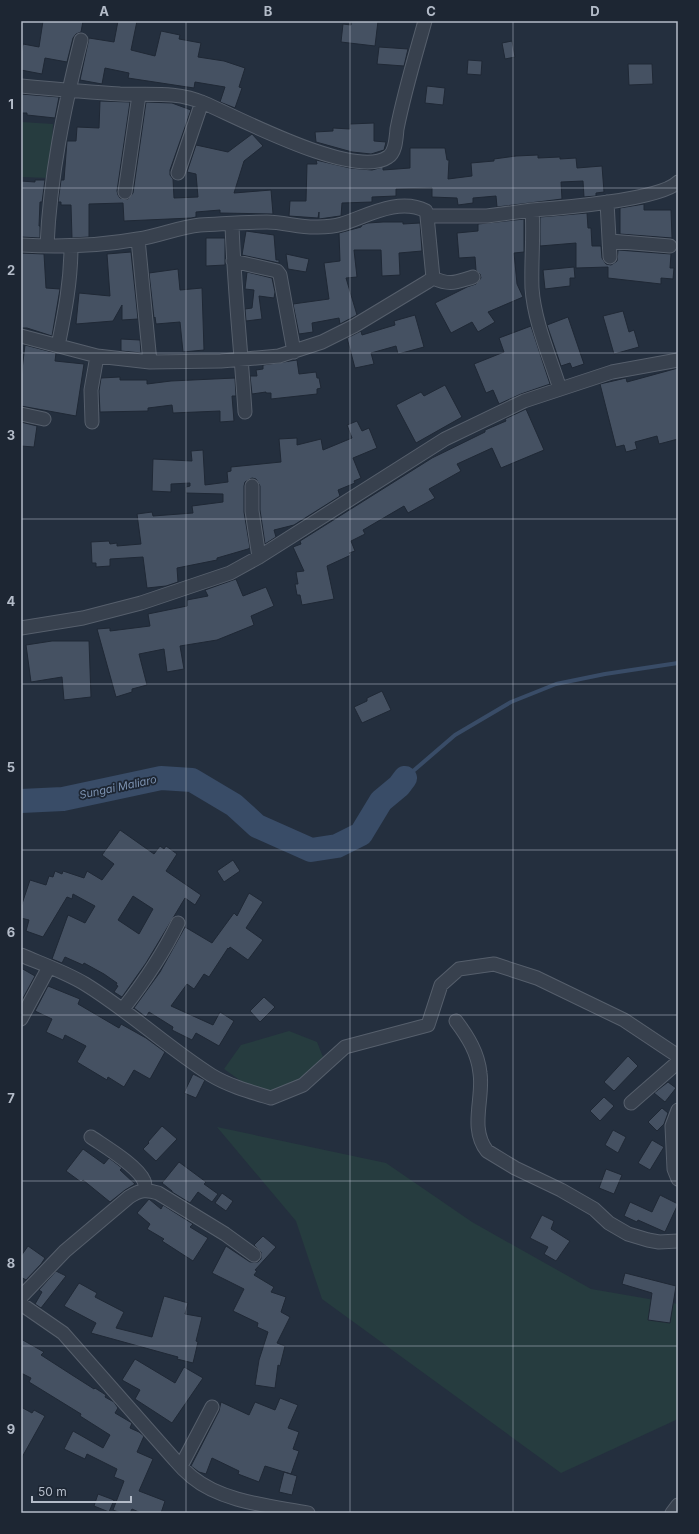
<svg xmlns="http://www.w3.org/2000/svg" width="699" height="1534" font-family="Inter,sans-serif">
<rect width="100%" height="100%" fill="#242f3e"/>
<path fill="#263c3f" d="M21,122L53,124L50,178L21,177Z
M289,1031L317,1042L323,1057L299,1083L277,1093L248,1086L224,1069L241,1045Z
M217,1127L386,1163L472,1222L591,1289L678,1304V1419L561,1473L322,1299L296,1221Z"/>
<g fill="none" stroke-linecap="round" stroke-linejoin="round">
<path stroke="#394c67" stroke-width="4" d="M405,778L455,735L511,702L556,684L605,674L678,663"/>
<path stroke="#394c67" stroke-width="24" d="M21,801L63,799L161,778L192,780L234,805L257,826L311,850L337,846L361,834L381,801L399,786L405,778"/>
</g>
<path fill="#455162" stroke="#1f2835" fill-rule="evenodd" d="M43,21H83L81,32L76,34L73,38L67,62L45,58L42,74L21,70V54L23,44L39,47Z
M118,21H137L131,50L155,56L161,31L180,35L179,39L201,43L198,57L224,61L245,68L239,87L242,88L235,108L220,102L225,87L195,82L194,88L128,78L129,73L105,68L102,84L80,80L89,38L114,42Z
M351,21H378L375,46L341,42L343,24L351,25Z
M512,41L515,57L505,59L502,43Z
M379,47L408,49L404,66L377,64Z
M468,60L482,61L481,75L467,74Z
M628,64H652L653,84L629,85Z
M427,86L445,88L443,105L425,103Z
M21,94L59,97L55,118L27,115V113H21Z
M100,101L130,102L117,191L118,195L120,198L128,199L133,193L146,102L172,103L191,110L170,170V175L173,179L174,198L198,197L196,174L187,172L196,145L228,152L252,134L263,146L244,161L234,193L271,190L273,214L220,213V210L196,212V217L191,218L124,221L123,203L89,204V237L72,238L71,205H61V202H58L61,180H64L67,141H76L77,127L99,128Z
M374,123V141L386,142L384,150L371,154L352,152L316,142L315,132L333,131V128L350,129V124Z
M410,148H445L447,160H449L448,179L472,176L471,163L494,161V159L516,156L538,155V158L560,157V159L576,158L577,168L602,166L604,192L596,193V196L584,197L583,181L561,182L562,199L497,207L496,196L473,198V203L458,205L457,198L432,197V188L396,189V196L372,197V202L342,203L341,216H340L319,219V212L318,218L289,216L290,201H306L307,164H317L316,160L350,168L372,170L383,167V170L410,168Z
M35,180H45L42,202H40L39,226H40V238L21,237V181L35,182Z
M644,204V210H671L672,238L620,234V208Z
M587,213L588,228H591L592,246H601L602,258L606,264L611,265L617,261L618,250L671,254L670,268H674L673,279L661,278V284L608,278V267L576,268V243L540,246V217Z
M524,219V252L514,253L517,284L523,297L488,312L495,322L478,332L472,322L451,333L435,303L467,287L476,284L481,278L480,274L476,270L475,257L459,258L457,233L478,231V224Z
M383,222H403V224L420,223L422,251L399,253L400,275L382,276L381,250H354L357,277L346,278L357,315L340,324L339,318L312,323L313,332L299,334L293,304L329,299L324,263L340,261L339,233L361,227L362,225L368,223Z
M246,231L274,235L276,260H279V263L242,255Z
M206,238H225V265L206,266Z
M131,252L138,319L122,320V305L113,321L76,324L79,293L110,296L107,254Z
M21,253L44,254L46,288L60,289L52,336L27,328H21Z
M286,254L309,259L306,272L288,269Z
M574,267L575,278H570V286L545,289L543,270Z
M178,269L180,290L202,288L204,350L183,352L180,322L156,324L155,317L154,318L149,273Z
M247,272L272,278L275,292L274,298L259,296L262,319L246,321L245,309L252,308L254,290L245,289Z
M623,311L629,332L634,330L639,347L614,354L603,316Z
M415,315L424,347L398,354L396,346L371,353L374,364L355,368L347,338L361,331L362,335L395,325L394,321Z
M568,317L584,364L572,368L570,363L561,366L547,325Z
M531,326L550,384L521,394L499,404L493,390L486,393L474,364L504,352L499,338Z
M121,339L140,340L141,353L121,351Z
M25,345L56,353L55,361L84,364L76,416L21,406V378Z
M297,360L299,374L316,372L317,378H319L321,388L317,389V394L271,399V393H266V392L252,394L250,376H257L256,370L263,369V365Z
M678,368V439L659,444L657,436L635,442L637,449L626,452L624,445L616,447L600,384L626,378L627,382Z
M120,377V380H147V384L171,381L235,378L236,396H232L234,421L220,422V411L173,413L172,405L148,408V411L100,412L99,391L101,378Z
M445,385L462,417L416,443L396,405L421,392L424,396Z
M526,409L544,450L501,468L492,448L457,464L461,471L429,489L435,498L408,513L404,506L363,530L365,534L351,541L355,551L349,553L351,555L327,566L334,599L302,605L300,595H297L295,584H298L296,572L304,571L293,547L301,544L300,541L432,458L485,432V430L506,421L505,419Z
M357,421L362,431L369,428L377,448L353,458L361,478L354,481L355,483L338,490L340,496L294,525L274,530L276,537L265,544L260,510V486L256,479L252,478L245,482L244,486V512L250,548L248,549L217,558V560L177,568L178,582L166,586L147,588L143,557L110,559V566L96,567V563H92L91,542L109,541L110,544L117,543V546L141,544L137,514L152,512L153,516L193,513L192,506L223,502V494L186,493V487L190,486V483L171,484V492L152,491L153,459L192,461L191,451L203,450L205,485L228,482L227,472L231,471V467L281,462L279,439L297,438V445L321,439L323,450L352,438L347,425Z
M21,422L37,426L34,447L21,446Z
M236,579L243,596L266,587L274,606L251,616L254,625L217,640L180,646L184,669L167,672L164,649L139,654L147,685L132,689V692L116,697L97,629L110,628V631L150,626L148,614L187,606V600L208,596L205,590Z
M52,641H89L91,697L64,700L62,677L31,682L26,645Z
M382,691L391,710L362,723L354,707L367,701V698Z
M120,830L154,854L160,846L164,849L166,846L177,854L166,871L201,895L195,905L185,898L146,963L122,997L114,992L118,986L116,985L117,983L104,974L84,963L83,965L65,957L62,963L52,959L68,915L85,923L95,906L73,894L72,899L67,897L43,937L26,931L29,920L21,918V907L30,880L46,885L49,876L53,877L55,871L62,874L63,871L84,878L87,871L102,880L114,864L102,855ZM133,896L153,909L139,934L118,920Z
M233,860L240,871L224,882L217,871Z
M249,893L263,902L246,928L263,940L248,960L230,947L229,949L228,948L209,977L204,974L194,989L187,984L171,1006L213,1025L220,1012L234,1021L219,1046L196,1033L192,1040L172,1030L173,1027L149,1012L146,1017L134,1008L160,972L185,927L212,943L234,913L237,916Z
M21,968L35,976L21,1002Z
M48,986L80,999L78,1004L119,1028L121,1024L146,1038L165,1052L150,1079L134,1070L124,1087L108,1077L107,1080L77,1062L86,1046L65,1035L63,1040L46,1032L52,1019L35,1011Z
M264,997L275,1007L260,1022L250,1011Z
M628,1056L638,1066L614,1091L604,1082Z
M193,1074L205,1080L196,1098L184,1093Z
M668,1082L676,1088L665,1102L654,1093Z
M604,1097L614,1106L600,1121L590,1111Z
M662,1108L668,1113L664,1124L657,1131L648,1122Z
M162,1126L177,1139L156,1161L143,1149L149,1143L148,1142Z
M613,1130L626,1137L618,1153L605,1145Z
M652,1140L664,1147L650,1170L638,1163Z
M83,1149L104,1164L109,1158L122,1168L120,1170L135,1184L125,1190L110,1202L83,1180L81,1182L66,1171Z
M179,1162L206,1182L204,1184L218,1194L212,1202L198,1192L190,1203L172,1192V1191L162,1183Z
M606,1169L622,1175L614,1194L599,1188Z
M222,1193L233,1201L226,1211L215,1203Z
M660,1195L678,1204L665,1232L638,1220L637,1222L624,1216L630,1202L652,1212Z
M149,1199L161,1209L163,1205L193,1224L190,1227L208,1238L193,1261L162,1241L164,1239L147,1229L150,1224L137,1213Z
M542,1215L554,1221L551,1229L570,1241L556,1261L544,1254L548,1247L530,1238Z
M263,1236L276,1247L255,1270L257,1271L254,1275L274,1287L271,1292L286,1297L281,1312L290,1317L277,1343L285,1346L280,1366L278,1365L275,1388L255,1385L259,1360L268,1332L257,1327L258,1323L233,1311L244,1289L212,1273L226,1246L250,1262H258L261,1259V1252L254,1245Z
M28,1246L45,1258L41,1264L26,1280L21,1277V1256Z
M56,1271L66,1276L41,1308L35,1304L42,1292L39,1290Z
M625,1273L676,1286L670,1323L648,1320L652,1293L622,1284Z
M79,1283L97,1293L95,1297L124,1312L116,1328L152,1337L164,1296L188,1303L185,1314L202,1317L196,1341L198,1342L193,1363L177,1359L178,1357L91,1333L96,1323L64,1306Z
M21,1339L44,1352L41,1355L72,1375L94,1389L95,1388L106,1395L105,1397L114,1402L118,1408L115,1413L132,1423L130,1428L139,1432L144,1436L137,1452L153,1459L139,1491L165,1501L161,1513H141L132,1509L130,1513H121L113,1510L124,1481L114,1477L117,1469L87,1454L85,1459L64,1449L73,1431L103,1448L110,1435L80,1416L81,1414L29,1382L31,1378L21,1373Z
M135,1359L175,1383L184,1367L203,1378L172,1423L135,1399L140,1390L122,1380Z
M280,1398L298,1405L288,1428L299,1432L293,1449L299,1451L291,1474L265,1466L259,1482L238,1474L239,1471L212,1458L206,1474L199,1472L191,1466L219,1411L221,1402L249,1415L255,1402L275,1410Z
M21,1407L32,1413L34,1410L45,1416L21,1459Z
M284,1472L297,1476L292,1495L279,1492Z
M98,1494L114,1500L109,1512L94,1506Z"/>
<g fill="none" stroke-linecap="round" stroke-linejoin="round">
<defs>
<path id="street" d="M21,86C54,89 87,92 120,94C149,95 177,91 204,103C239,118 355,180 388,157C396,152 396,138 397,129C404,93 415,57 425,21
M178,173L202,102
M125,192L139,95
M607,202L610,257
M427,216H487L532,210
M232,224C234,287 241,349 245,412
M138,239L150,362
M610,241L670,246
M21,245C60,247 100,246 138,239C159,236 179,227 200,225C222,224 245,222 267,222C284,222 301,228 318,227C325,227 335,226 342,224C367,216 399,197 426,211L427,216L433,278L427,282L354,326L322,342L279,356L221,361L150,362L97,356L21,336
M47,246C50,176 64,108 81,40
M233,261L277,271L280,275L294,352
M433,278C451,286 456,282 473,277
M58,346C65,312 71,281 71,246
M560,389C550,357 534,321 532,288C531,262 534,236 532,210C560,208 660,200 678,182
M21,414L44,419
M92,422L91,390L97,356
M252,486V511L259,557
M21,628L83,618L141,603L230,573L259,557L445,439L524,401L612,372L678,360
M21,955C42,964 65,972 85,984C129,1011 167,1047 211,1075C229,1086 251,1092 271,1098L303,1085L345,1047L428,1025L441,985L459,969L494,964L537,978L624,1020L678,1056
M123,1009C144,982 163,954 178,923
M21,1019L49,967
M456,1021C468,1037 478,1053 480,1073C484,1098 469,1128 487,1151L515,1168L561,1190L594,1209L609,1223L628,1234L648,1240L659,1242L678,1241
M631,1103L678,1062
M678,1110L672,1126L674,1169L678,1179
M91,1137C104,1146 138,1166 144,1181C145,1183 145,1187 145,1190
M21,1297L65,1251L129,1197C140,1190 146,1189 158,1193L225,1234L254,1255
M21,1304L63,1333L175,1460C180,1466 186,1472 192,1477C222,1502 271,1506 308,1513
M181,1466L212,1407
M672,1513L678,1505"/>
</defs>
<use href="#street" stroke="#565f6c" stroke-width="15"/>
<use href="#street" stroke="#38414e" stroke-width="13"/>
</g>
<path fill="none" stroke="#b4bcc9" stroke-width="1" stroke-opacity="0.55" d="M186,21V1513M350,21V1513M513,21V1513M21,188H678M21,353H678M21,519H678M21,684H678M21,850H678M21,1015H678M21,1181H678M21,1346H678"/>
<g text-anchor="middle" stroke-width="3.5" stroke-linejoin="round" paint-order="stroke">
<g font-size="11" font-style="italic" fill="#7c92b1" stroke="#1d2633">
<text transform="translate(118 787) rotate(-12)" y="4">Sungai Maliaro</text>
</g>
</g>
<rect width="699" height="1534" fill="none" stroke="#1d2633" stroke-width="44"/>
<path d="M32 1496v6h99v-6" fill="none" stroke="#b4bcc9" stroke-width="2"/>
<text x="38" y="1496" font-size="12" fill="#b4bcc9" stroke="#1d2633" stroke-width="3" paint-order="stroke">50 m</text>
<rect x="22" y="22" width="655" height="1490" fill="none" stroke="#b4bcc9" stroke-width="1.5"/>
<g font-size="13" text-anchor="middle" font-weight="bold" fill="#b4bcc9">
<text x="104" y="16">A</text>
<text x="268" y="16">B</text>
<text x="431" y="16">C</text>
<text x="595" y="16">D</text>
<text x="11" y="109">1</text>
<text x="11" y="275">2</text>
<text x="11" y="440">3</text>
<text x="11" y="606">4</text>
<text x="11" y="772">5</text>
<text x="11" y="937">6</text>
<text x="11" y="1103">7</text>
<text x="11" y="1268">8</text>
<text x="11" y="1434">9</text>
</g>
</svg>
